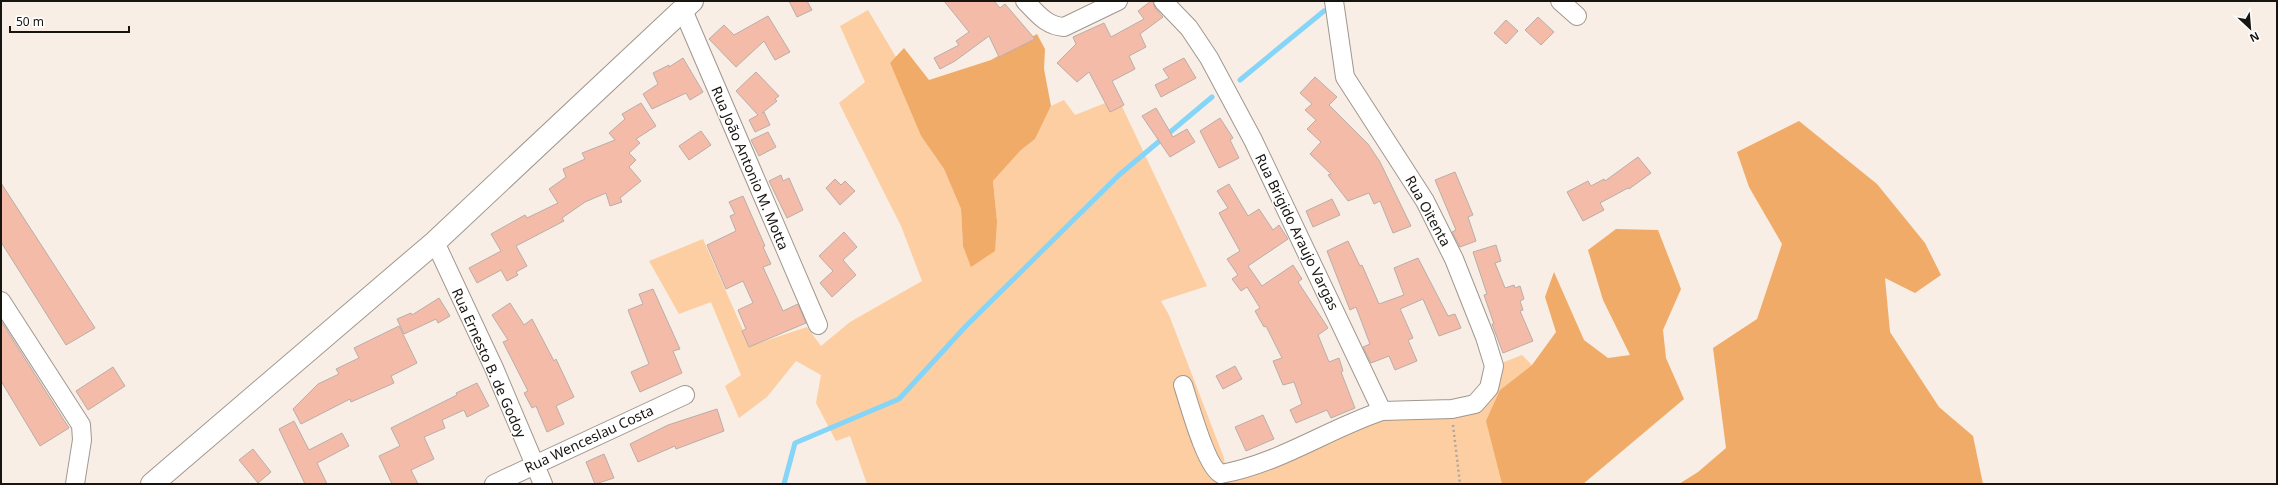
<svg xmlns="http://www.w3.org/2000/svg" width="2278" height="485" font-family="'Noto Sans',sans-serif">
<rect width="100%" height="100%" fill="#f8eee5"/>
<path fill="#fdcea1" d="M868,10L896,57L890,63L921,136L944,169L961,209L963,246L997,221L993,181L1021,150L1035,139L1051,106L1064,100L1075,115L1118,98L1207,286L1161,301L1169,315L1224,458L1226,477L1357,424L1475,404L1494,366L1522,355L1532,365L1500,390L1488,427L1502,484H867L850,436L836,441L816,403L821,375L796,361L767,397L739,418L725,386L741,375L711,302L679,314L649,261L703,239L750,346L807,327L821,346L850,322L922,281L901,226L839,103L865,82L840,26Z"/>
<path fill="#efab67" d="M1037,34L1045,49L1044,69L1051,106L1035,139L1021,150L993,181L997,221L995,251L971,267L963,246L961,209L944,169L921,136L890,63L904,48L929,80L991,60Z
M1799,121L1877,184L1925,243L1941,275L1915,293L1885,278L1890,332L1939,407L1973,436L1983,484H1679L1698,472L1726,448L1713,348L1757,319L1782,244L1749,187L1737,152Z
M1616,229L1658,230L1681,289L1663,330L1666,358L1684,399L1583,484H1502L1486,421L1500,390L1532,365L1556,332L1545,297L1554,272L1584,340L1608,358L1630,355L1603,300L1588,250Z"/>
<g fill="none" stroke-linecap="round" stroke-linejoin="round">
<path stroke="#84d5f8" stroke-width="5" d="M1240,80L1324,11
M784,484L795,443L899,399L966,326L1119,175L1212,97"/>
</g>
<path fill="#f4bca8" stroke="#baada8" d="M789,1H807L812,10L797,17Z
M944,1H994L1000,8L1005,4L1035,39L999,57L989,36L955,61L940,69L934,58L959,45L956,41L969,32Z
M1151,1H1153L1155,8L1163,17L1140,34L1146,47L1129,56L1135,69L1112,81L1124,105L1110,112L1089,72L1077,82L1057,63L1076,44L1073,37L1104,23L1111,37L1144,19L1138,11Z
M768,16L790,52L775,60L764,41L736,67L709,39L724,25L734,35Z
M1538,17L1554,32L1541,45L1525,30Z
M1506,20L1518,31L1506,44L1494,33Z
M683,58L703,92L690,100L686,93L652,109L643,94L658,84L653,73L669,65V67Z
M1184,58L1196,78L1161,97L1155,85L1169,78L1163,69Z
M756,72L779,96L775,99L777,101L762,113L764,112L770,125L755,132L749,120L758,115L736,91Z
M1315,77L1337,97L1329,105L1368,144L1380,162L1411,226L1393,233L1380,201L1374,204L1369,193L1348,201L1328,175L1331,174L1310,154L1321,142L1307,129L1316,120L1305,110L1312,104L1300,93Z
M641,103L656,126L636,139L640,143L629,153L636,160L629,167L641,181L620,198L622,202L610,206L606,193L585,202L562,218L564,221L516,246L527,266L516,272L518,275L507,281L501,270L477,283L469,268L501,251L491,234L525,215L527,218L558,203L549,189L566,177L563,169L585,159L582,153L615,140L609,133L625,119L622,114Z
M1156,108L1173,137L1187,129L1195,142L1170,157L1142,116Z
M1220,118L1233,138L1230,140L1239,158L1219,168L1200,131Z
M701,131L711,145L689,160L679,146Z
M768,132L776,147L759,156L751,140Z
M1638,157L1651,173L1629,189L1628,188L1600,203L1604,210L1583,221L1567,192L1588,181L1591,186L1604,179L1605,181Z
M1455,172L1473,215L1468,217L1476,241L1460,247L1452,232L1456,230L1435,180Z
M781,175L783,181L789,178L803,210L787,218L769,181Z
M835,179L841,185L845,181L855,191L840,205L826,188Z
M1,183L95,328L66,345L1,242Z
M1229,184L1248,216L1259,209L1273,230L1279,225L1288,239L1248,266L1262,286L1293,265L1302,279L1298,282L1328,328L1318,335L1329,362L1339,358L1343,371L1341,372L1355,408L1331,418L1327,410L1296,423L1290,410L1302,404L1294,382L1283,385L1273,361L1282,358L1266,326L1264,327L1255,311L1260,308L1247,287L1241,291L1232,279L1238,275L1227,259L1240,251L1219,213L1228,208L1217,191Z
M743,196L765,246L763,247L771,264L763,267L783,311L798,304L806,323L749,347L742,331L746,329L738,310L753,303L743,281L726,289L707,245L736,231L730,216L735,214L729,202Z
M1332,199L1340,215L1313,227L1306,211Z
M844,232L857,247L843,260L856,275L832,297L820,283L833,271L819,256Z
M1348,241L1360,266L1362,265L1379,304L1404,295L1394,268L1418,258L1448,316L1455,314L1461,328L1439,336L1423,299L1400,309L1413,338L1408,340L1417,361L1395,370L1389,356L1371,363L1363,347L1370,344L1356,307L1350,310L1327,251Z
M1496,245L1501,261L1495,263L1505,288L1514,285L1515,288L1520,286L1524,299L1520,301L1523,310L1520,311L1533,341L1503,353L1492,324H1494L1484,295L1487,294L1473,252Z
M653,289L680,349L673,351L682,373L640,392L631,372L649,364L628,310L643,304L639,294Z
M439,298L450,316L438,323L436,319L404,334L397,319L411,313L412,315Z
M510,303L524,325L532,319L554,361L556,359L574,397L556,406L564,424L547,432L536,406L532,408L524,393L528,391L503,342L508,340L492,315Z
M1,321L69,428L40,446L1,381Z
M399,326L417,363L391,376L394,383L351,402L350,399L301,424L293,409L318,384L339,374L336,369L359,358L354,348Z
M1235,366L1242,379L1223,389L1216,376Z
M113,367L125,386L88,410L76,391Z
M477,383L489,406L467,417L464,410L442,420L445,428L424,437L434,459L411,470L418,484H392L379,456L400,446L391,428L457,395L456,393Z
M717,409L724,431L676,449L675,446L638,462L630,444L668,425Z
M1263,415L1274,439L1246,451L1235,427Z
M294,421L309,450L342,433L349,446L317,463L327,484H305L279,429Z
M253,449L271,472L258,483L239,460Z
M604,454L614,478L595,484L586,462Z"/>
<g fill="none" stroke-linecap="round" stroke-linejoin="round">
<defs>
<path id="minor" d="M1025,1C1037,13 1046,26 1064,27L1118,1
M1163,1L1189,28L1209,58L1253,140L1382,411L1452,409L1475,404L1489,388L1494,366L1485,337L1454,259L1425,201L1345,77L1334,1
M1560,1L1577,16
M683,10L818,325
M435,242L494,368L543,484
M1,301L81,425L82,440L75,484
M1183,385C1189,403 1206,467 1221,474C1278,464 1328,429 1382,411
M494,484L685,395"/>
<path id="secondary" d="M152,484L435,242L692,1"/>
</defs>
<use href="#minor" stroke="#a0978e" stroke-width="20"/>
<use href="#secondary" stroke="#a0978e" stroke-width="24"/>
<path stroke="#afa7a0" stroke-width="2.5" stroke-dasharray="2 3" stroke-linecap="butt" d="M1453,425L1460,484"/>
<use href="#minor" stroke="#fff" stroke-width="18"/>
<use href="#secondary" stroke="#fff" stroke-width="22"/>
</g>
<g text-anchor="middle" stroke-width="3" stroke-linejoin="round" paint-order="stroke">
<g font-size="14" fill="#181511" stroke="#fff">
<text transform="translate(750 168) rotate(67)" y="5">Rua João Antonio M. Motta</text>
<text transform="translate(1428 211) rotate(61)" y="5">Rua Oitenta</text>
<text transform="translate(1297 232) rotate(64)" y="5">Rua Brigido Araujo Vargas</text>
<text transform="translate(489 363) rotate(66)" y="5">Rua Ernesto B. de Godoy</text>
<text transform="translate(589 439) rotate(-25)" y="5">Rua Wenceslau Costa</text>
</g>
</g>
<rect width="2278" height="485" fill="none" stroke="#181511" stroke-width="4"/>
<g transform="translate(2250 28) rotate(154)" stroke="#ffffff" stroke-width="3" paint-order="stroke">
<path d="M0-3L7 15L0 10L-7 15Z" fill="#181511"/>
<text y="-6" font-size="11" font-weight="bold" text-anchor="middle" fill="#181511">N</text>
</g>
<path d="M10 26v6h119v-6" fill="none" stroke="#181511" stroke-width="2"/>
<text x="16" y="26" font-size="12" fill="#181511" stroke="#ffffff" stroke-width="3" paint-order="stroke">50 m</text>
</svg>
